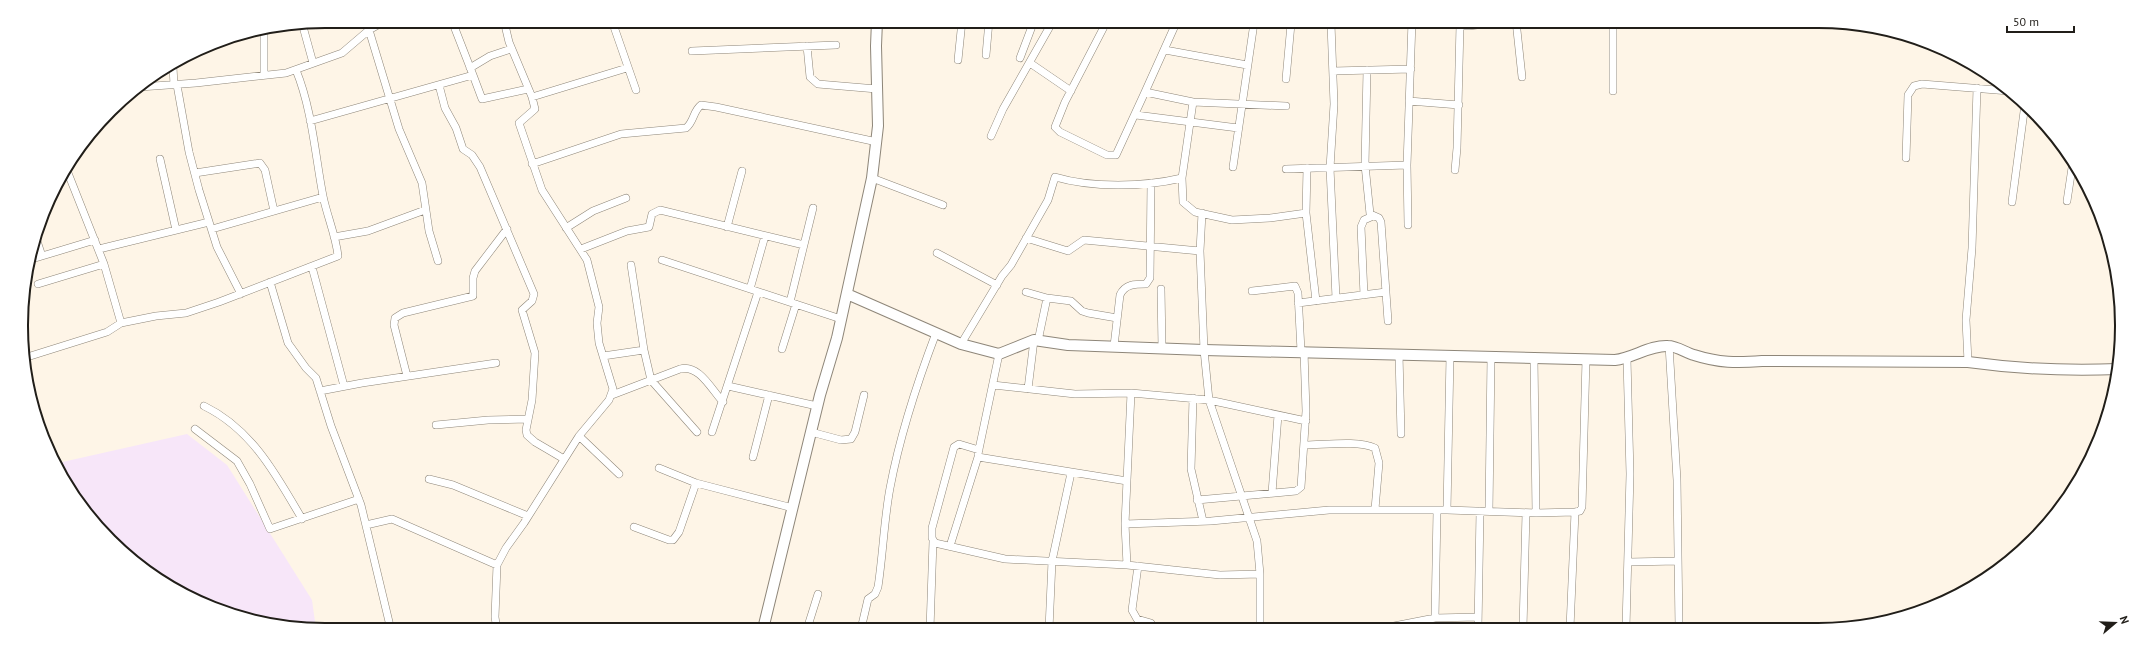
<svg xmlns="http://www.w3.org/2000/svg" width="2143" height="651" font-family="'PT Sans',sans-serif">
<rect width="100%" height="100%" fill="#fef5e7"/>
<path fill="#f7e6f9" d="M187,434L227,465L312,600L316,629L266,624L209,607L157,579L110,541L72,495L58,463Z"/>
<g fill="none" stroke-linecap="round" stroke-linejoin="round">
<defs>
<path id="street" d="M385,21L369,30L399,129L422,183L429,231L438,261
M612,21L636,90
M766,21L775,25L865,21
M1107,21L1065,102L1055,127L1060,132L1107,155H1116L1145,92
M1177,21L1145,92L1193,102L1182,178L1183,202L1195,212L1232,220L1270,218L1306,213
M1220,21L1283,25L1407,21
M1414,21L1469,26L1509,21
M1516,21L1522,77
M1613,21V91
M302,23L313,63
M302,23L326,21
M1331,24L1334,104L1330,168L1336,298
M264,27V75
M807,46L810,77L818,84L877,89
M1165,50L1247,65
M692,51L836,45
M986,55L989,21
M1020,58L1034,21
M958,60L962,21
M1030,63L1071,91
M173,67L174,85
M470,68L490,56L511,49
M1367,70L1365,165L1370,214L1379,218L1381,222L1388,321
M1333,71L1411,69
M473,75L482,99L528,89
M1286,79L1291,24
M177,85L189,152L199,190L217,247L241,294
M439,85L445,108L456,128L463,149L472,155L480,167L534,294L532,301L522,310L535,353L532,400L526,430L527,435L535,442L564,459
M140,87L196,83L286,73L342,53L369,30L368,21
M532,97L627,68
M1409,101L1459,105
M1193,102L1286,106
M1136,115L1238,128
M310,121L473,75L452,21
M991,136L1003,109L1053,21
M1906,158L1908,95L1914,86L1922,84L2009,91
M160,159L176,230
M532,164L621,134L686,128C694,122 693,111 701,105L716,107L877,142
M1233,167L1254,23
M1307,168L1306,213L1316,301
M1286,169L1407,165
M1455,170L1457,148L1460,25
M195,173L260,163L265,170L274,211
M872,178L943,205
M2067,201L2073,161
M2012,202L2025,104
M1202,213L1200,251L1204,350L1209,400L1257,541L1260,574
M1408,225L1407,165L1412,21
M727,227L742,171
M566,228L593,211L626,198
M212,229L323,197
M334,237L368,231L425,210
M1026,238L1068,251L1084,240L1200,251
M37,241L42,256
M99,249L209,222
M581,249L627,231L649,227L652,214L660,210L804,245
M937,253L997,285
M32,259L95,240
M662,260L841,319
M104,264L121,323
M312,267L344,386
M270,282L288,343L306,368L316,378L331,426L361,505L391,630
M38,284L104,264L66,168
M750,289L765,236
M1161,289L1162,348
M1252,291L1295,286L1298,293L1301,351
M1026,292L1047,298L1071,301L1082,311L1088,313L1117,318
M1364,295L1361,227L1364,220L1373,216
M790,302L813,208
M1298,303L1386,292
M1038,341L1047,298
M961,344L1002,276L1011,265L1048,200L1055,177C1092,188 1144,187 1182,178
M1669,345L1677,480L1679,628
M1114,346L1120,295C1125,284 1135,284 1146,284L1150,278L1151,183
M782,349L796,304
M644,350L651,380L697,432
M1399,354L1401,434
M603,356L644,350L631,265
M1450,356L1447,510L1536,513L1575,512L1580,511L1582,507L1586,359
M24,358L107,332L121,323L156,316L186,313L219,302L338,256C336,236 327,216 323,196C315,154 312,109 296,70
M1534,358L1536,513
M1968,362L1966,320L1972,248L1977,88
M407,376L394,325L395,318L403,313L473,296V278L475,271L507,229
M993,385L1075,394L1131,393L1209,400L1306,421
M728,386L817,406
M1028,389L1034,340
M320,391L362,383L496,363
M612,395L680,369C699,364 711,389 723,402
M1193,398L1191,469L1203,521
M204,406C252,429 277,476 302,519
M436,425L488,420L528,419
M195,429L237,461L250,484L270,529L359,499
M712,432L758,292
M811,432L841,440L851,439L855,432L864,395
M579,436L619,474
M1305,445C1324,445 1358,440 1375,448L1379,463L1375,509
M979,450L959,444L954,447L932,528V538L935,543L1005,559L1127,565L1220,575L1260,574V628
M978,454L999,354
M753,457L769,395
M659,468L696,483L793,508
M429,479L453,485L528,516
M1272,493L1278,415
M1197,500L1296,491L1301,487L1306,411L1304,351
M1489,511L1491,357
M1125,524L1211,521L1329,510H1447
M366,525L392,519L497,565
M634,527L669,540H673L679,532L696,483
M950,546L978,457L1127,481
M1629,562L1678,561
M1127,565L1125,524L1131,393
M1138,566L1132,610L1137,619L1151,623L1154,629
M1435,618L1437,511
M764,625L783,629
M1368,627L1394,626L1435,618L1478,617
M1478,628L1480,511
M1523,628L1526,513
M1570,628L1575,512
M1626,628L1630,474L1627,359
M807,629L818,594
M861,629L868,599L875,594L878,587C883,554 884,520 890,488C900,435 917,383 936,333
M930,629L933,541
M1049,629L1052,561L1071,473
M497,630L495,617L497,565L506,548L524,523L579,436L609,400L613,389L599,343L597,323L599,307L587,260L542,190L519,123L535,109L532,97L509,42L504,21"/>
<path id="secondary" d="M847,294L961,344L999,354L1034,340L1068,345L1204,350L1615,360C1633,358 1650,345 1668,346C1677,346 1686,353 1694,355C1719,363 1737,363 1762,361L1968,362C2018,369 2067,371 2118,369
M763,629L820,395L837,338L872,178L878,126L876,46L877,21"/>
</defs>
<use href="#street" stroke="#8e8679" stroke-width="8"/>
<use href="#secondary" stroke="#8e8679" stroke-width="12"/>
<use href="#street" stroke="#fff" stroke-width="7"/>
<use href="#secondary" stroke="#fff" stroke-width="10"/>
</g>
<path d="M0 0H2143V651H0ZM325 28H1818A297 297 0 0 1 2115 325V326A297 297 0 0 1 1818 623H325A297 297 0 0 1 28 326V325A297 297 0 0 1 325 28Z" fill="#fff" fill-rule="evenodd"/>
<path fill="none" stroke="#211e19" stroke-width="2" d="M325 28H1818A297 297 0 0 1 2115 325V326A297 297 0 0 1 1818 623H325A297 297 0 0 1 28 326V325A297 297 0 0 1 325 28Z"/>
<g transform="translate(2115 623) rotate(71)" stroke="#ffffff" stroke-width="3" paint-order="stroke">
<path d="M0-3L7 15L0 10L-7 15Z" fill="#211e19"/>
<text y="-6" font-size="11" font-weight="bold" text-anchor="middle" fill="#211e19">N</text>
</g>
<path d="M2007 26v6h67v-6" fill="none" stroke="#211e19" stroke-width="2"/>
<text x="2013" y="26" font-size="12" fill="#211e19" stroke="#ffffff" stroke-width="3" paint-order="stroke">50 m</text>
</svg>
